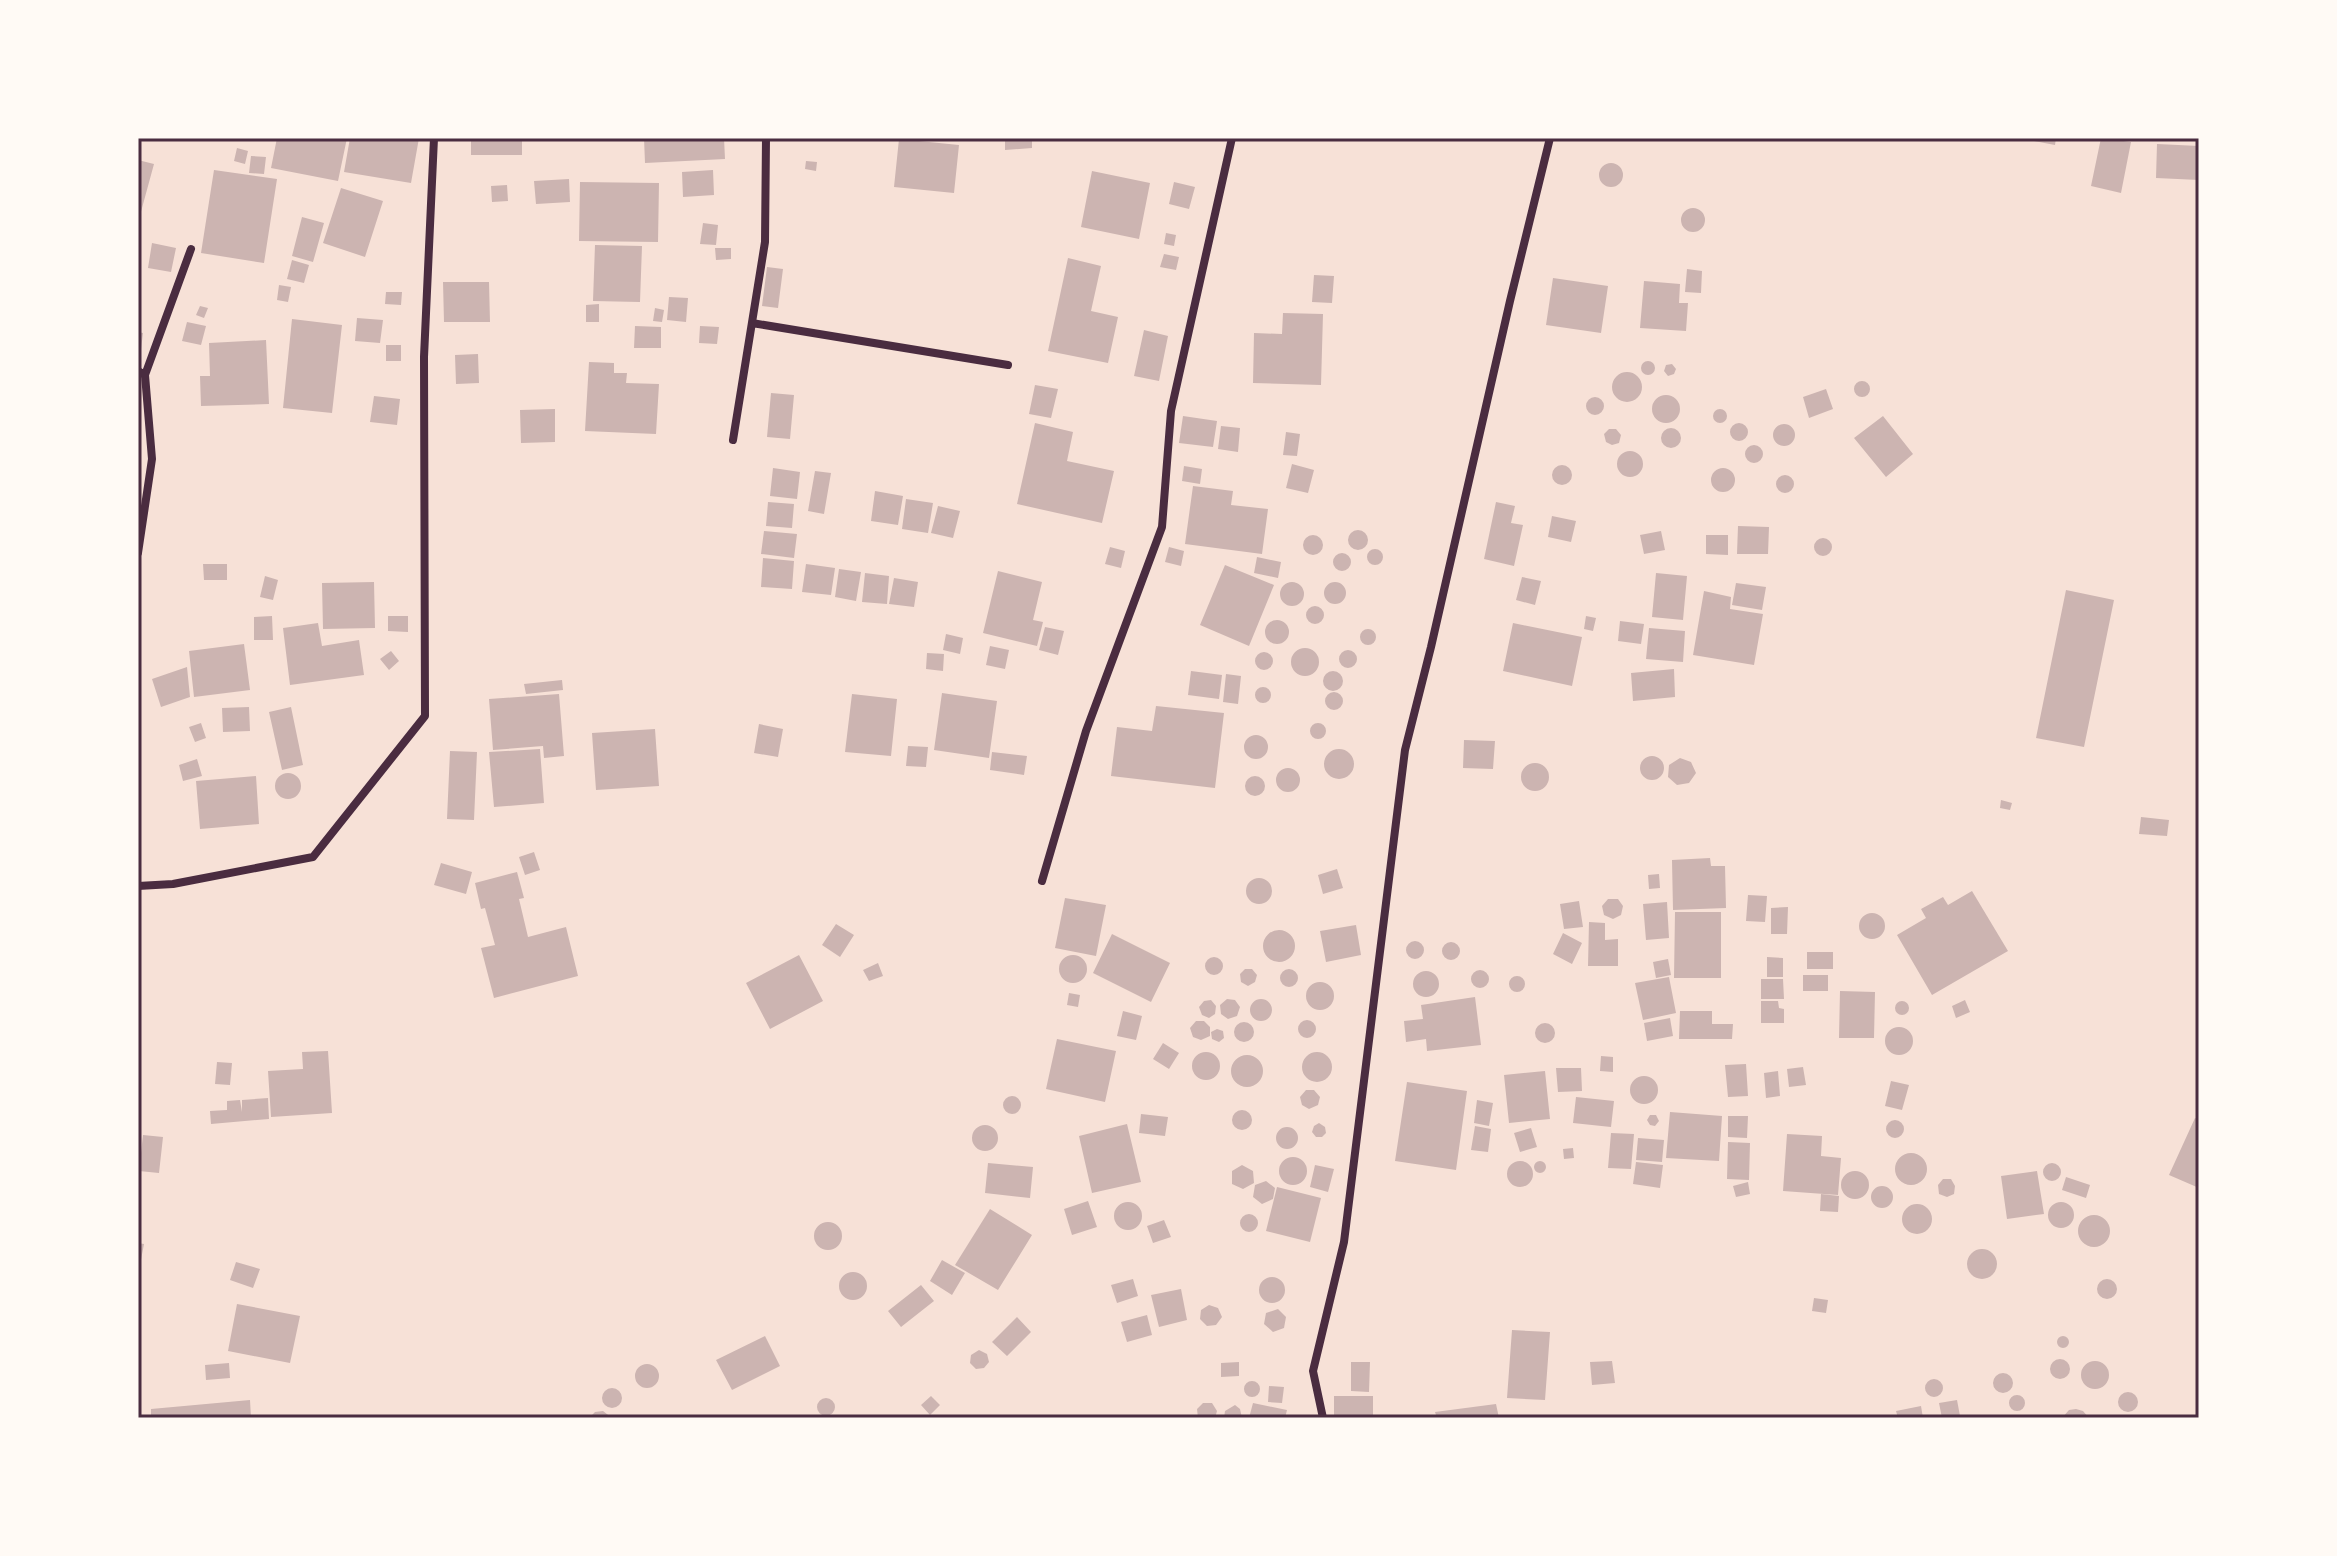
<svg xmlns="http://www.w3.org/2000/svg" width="2337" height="1556" font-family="Lato,sans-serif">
<rect width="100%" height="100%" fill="#f7e1d7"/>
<path fill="#ccb4b1" d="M277,138H347L338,181L271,168Z
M350,138H419L411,183L344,172Z
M471,138H522V155H471Z
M644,138H724L725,159L645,163Z
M1005,138H1032V148L1005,150Z
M2035,138H2056L2055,145L2034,141Z
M2101,138L2131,142L2121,193L2091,186Z
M899,139L959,145L954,193L894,187Z
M2157,144L2199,146V180L2156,178Z
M237,148L248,151L245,164L234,161Z
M251,156L266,157L264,174L249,173Z
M138,160L154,164L139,219H138Z
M806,161L817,162L816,171L805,169Z
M1599 175a12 12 0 1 1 24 0a12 12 0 1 1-24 0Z
M214,170L277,179L264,263L201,253Z
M713,170L714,195L683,197L682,172Z
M1092,171L1150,183L1139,239L1081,227Z
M569,179L570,202L536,204L534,181Z
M580,182L659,183L658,242L579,241Z
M1174,182L1195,187L1189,209L1169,204Z
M507,185L508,201L492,202L491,186Z
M341,188L383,201L365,257L323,243Z
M1681 220a12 12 0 1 1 24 0a12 12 0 1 1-24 0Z
M302,217L324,223L313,262L292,256Z
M703,223L718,225L716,245L700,244Z
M1166,233L1176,235L1174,246L1164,244Z
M152,243L176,248L171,272L148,268Z
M595,245L642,246L640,302L593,301Z
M715,248H731V259L716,260Z
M1164,254L1179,257L1176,270L1160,267Z
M1068,258L1101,266L1091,311L1118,317L1108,363L1048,351Z
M292,260L309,265L304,283L287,279Z
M767,267L783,269L778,308L762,306Z
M1687,269L1702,271L1701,293L1685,292Z
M1314,275L1334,276L1332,303L1312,302Z
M1553,278L1608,286L1601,333L1546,325Z
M1644,281L1680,284L1679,303H1688L1686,331L1640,328Z
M443,282H489L490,322H444Z
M279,285L291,287L288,302L277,300Z
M386,292H402L401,305L385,304Z
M669,297L688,298L686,322L667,320Z
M599,304V322H586V305Z
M200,306L208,308L204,318L196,315Z
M655,308L664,310L662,322L653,321Z
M1283,313L1323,314L1321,385L1253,383L1254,333L1282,334Z
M357,318L383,320L380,343L355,341Z
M292,319L342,325L332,413L283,408Z
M187,322L206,326L201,345L182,341Z
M635,326L661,327V348H634Z
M700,326L719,327L717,344L699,343Z
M1144,330L1168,336L1159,381L1134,376Z
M138,332L143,333L140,357H138Z
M266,340L269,404L201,406L200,376H210L209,343Z
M386,345H401V361H386Z
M478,354L479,383L456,384L455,355Z
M1641 368a7 7 0 1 1 14 0a7 7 0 1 1-14 0Z
M589,362L614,363V373H627L626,383L659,384L656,434L585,431Z
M1672,364L1676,369L1674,374L1668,376L1664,371L1666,365Z
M1612 387a15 15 0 1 1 30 0a15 15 0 1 1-30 0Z
M1854 389a8 8 0 1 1 16 0a8 8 0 1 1-16 0Z
M1035,385L1058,389L1051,418L1029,414Z
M1826,389L1833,409L1809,418L1803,397Z
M771,393L794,395L790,439L767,437Z
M1652 409a14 14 0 1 1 28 0a14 14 0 1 1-28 0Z
M374,396L400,399L397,425L370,422Z
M1586 406a9 9 0 1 1 18 0a9 9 0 1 1-18 0Z
M1713 416a7 7 0 1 1 14 0a7 7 0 1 1-14 0Z
M555,409V442L521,443L520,410Z
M1183,416L1217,421L1213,447L1179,443Z
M1883,416L1913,454L1886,477L1854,438Z
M1730 432a9 9 0 1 1 18 0a9 9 0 1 1-18 0Z
M1035,423L1073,432L1067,461L1114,471L1102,523L1017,504Z
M1773 435a11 11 0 1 1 22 0a11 11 0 1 1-22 0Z
M1221,426L1240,428L1238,452L1218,449Z
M1661 438a10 10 0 1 1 20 0a10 10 0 1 1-20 0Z
M1609,429H1616L1621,435L1619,443L1612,445L1606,442L1604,434Z
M1286,432L1300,434L1297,456L1283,455Z
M1745 454a9 9 0 1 1 18 0a9 9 0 1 1-18 0Z
M1617 464a13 13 0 1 1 26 0a13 13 0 1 1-26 0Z
M1292,464L1314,470L1308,493L1286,488Z
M1552 475a10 10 0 1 1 20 0a10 10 0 1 1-20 0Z
M1184,466L1202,469L1200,484L1182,481Z
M773,468L800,472L797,499L770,496Z
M1711 480a12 12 0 1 1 24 0a12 12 0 1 1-24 0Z
M815,471L831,473L824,514L808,511Z
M1776 484a9 9 0 1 1 18 0a9 9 0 1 1-18 0Z
M1193,486L1233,491L1231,505L1268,509L1262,554L1185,544Z
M875,491L903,496L898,525L871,521Z
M906,499L933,503L928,533L902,529Z
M768,502L794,504L792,528L766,526Z
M1496,502L1515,506L1511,523L1523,525L1514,566L1484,559Z
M938,506L960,511L953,538L931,533Z
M1552,516L1576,521L1571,542L1548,537Z
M1738,526L1769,527L1768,554H1737Z
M1348 540a10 10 0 1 1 20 0a10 10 0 1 1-20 0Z
M764,531L797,534L794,558L761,554Z
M1661,531L1665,550L1644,554L1640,535Z
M1303 545a10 10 0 1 1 20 0a10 10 0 1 1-20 0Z
M1706,535H1728V555L1706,554Z
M1814 547a9 9 0 1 1 18 0a9 9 0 1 1-18 0Z
M1110,547L1125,551L1121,568L1105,564Z
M1169,547L1184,551L1181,566L1165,562Z
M1367 557a8 8 0 1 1 16 0a8 8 0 1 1-16 0Z
M1333 562a9 9 0 1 1 18 0a9 9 0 1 1-18 0Z
M1257,557L1281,562L1278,578L1254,573Z
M763,558L794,561L792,589L761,587Z
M203,564H227V580H204Z
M806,564L835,568L831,595L802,592Z
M1225,565L1274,585L1249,646L1200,625Z
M839,569L861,572L856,601L835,597Z
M998,571L1042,582L1033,620L1043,622L1037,646L983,633Z
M865,573L889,576L887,604L862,602Z
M1656,573L1687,576L1683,620L1652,617Z
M265,576L278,580L273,600L260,597Z
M1522,577L1541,581L1535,605L1516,600Z
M894,578L918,582L914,607L889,604Z
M1280 594a12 12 0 1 1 24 0a12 12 0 1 1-24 0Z
M374,582L375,628L323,629L322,583Z
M1324 593a11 11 0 1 1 22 0a11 11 0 1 1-22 0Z
M1736,583L1766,587L1762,610L1732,605Z
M2066,590L2114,600L2084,747L2036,738Z
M1704,591L1731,597L1730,609L1763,614L1754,665L1693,655Z
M1306 615a9 9 0 1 1 18 0a9 9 0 1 1-18 0Z
M272,616L273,640H254V617Z
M388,616H408V632L388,631Z
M1586,616L1596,618L1593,631L1584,629Z
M1265 632a12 12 0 1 1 24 0a12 12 0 1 1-24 0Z
M1620,621L1644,624L1641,644L1618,641Z
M318,623L322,646L359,640L364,675L290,685L283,628Z
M1513,623L1582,637L1572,686L1503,671Z
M1045,627L1064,631L1058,655L1039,650Z
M1649,628L1685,631L1683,662L1646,659Z
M1360 637a8 8 0 1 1 16 0a8 8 0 1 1-16 0Z
M946,634L963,638L960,654L943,650Z
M244,644L250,690L194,697L189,651Z
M990,646L1009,650L1005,669L986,665Z
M1291 662a14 14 0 1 1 28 0a14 14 0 1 1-28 0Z
M1339 659a9 9 0 1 1 18 0a9 9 0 1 1-18 0Z
M391,651L399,661L389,670L380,659Z
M1255 661a9 9 0 1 1 18 0a9 9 0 1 1-18 0Z
M927,653L944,654L943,671L926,669Z
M187,667L190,697L161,707L152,679Z
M1674,669L1675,697L1633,701L1631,673Z
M1191,671L1222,675L1219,699L1188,695Z
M1323 681a10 10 0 1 1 20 0a10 10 0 1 1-20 0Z
M1226,674L1241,676L1238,704L1223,702Z
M562,680L563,690L526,694L524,684Z
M1255 695a8 8 0 1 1 16 0a8 8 0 1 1-16 0Z
M1325 701a9 9 0 1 1 18 0a9 9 0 1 1-18 0Z
M942,693L997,701L989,758L934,750Z
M559,694L564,756L544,758L543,746L493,750L489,699Z
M852,694L897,699L891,756L845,752Z
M1156,706L1224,713L1215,788L1111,776L1117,727L1152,731Z
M249,707L250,731L223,732L222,708Z
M291,707L303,765L282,770L269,712Z
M201,723L206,738L195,742L189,727Z
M1310 731a8 8 0 1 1 16 0a8 8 0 1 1-16 0Z
M759,724L783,729L778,757L754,753Z
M655,729L659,786L596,790L592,733Z
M1244 747a12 12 0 1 1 24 0a12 12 0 1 1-24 0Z
M1464,740L1495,741L1493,769L1463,768Z
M908,746L928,747L926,767L906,766Z
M540,749L544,803L494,807L489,752Z
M1324 764a15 15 0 1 1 30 0a15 15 0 1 1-30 0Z
M450,751L477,752L474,820L447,819Z
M992,752L1027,756L1024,775L990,770Z
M1640 768a12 12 0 1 1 24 0a12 12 0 1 1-24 0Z
M1680,758L1691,762L1696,773L1689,783L1677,785L1668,777L1669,765Z
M197,759L202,776L183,781L179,765Z
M1521 777a14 14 0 1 1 28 0a14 14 0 1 1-28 0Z
M1276 780a12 12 0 1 1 24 0a12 12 0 1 1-24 0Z
M275 786a13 13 0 1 1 26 0a13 13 0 1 1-26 0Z
M256,776L259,824L200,829L196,781Z
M1245 786a10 10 0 1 1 20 0a10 10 0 1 1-20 0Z
M2001,800L2012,803L2010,810L2000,808Z
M2141,817L2169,820L2167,836L2139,834Z
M534,852L540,870L525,875L519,857Z
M1710,858L1711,866H1725L1726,908L1673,910L1672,860Z
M441,863L472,872L466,894L434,885Z
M1337,869L1343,888L1323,894L1318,875Z
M517,872L524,898L519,899L528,937L566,927L578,976L494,998L481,948L495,945L485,908L481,909L475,883Z
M1659,874L1660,888L1649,889L1648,875Z
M1246 891a13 13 0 1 1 26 0a13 13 0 1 1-26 0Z
M1972,891L2008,951L1932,995L1897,935L1926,918L1921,909L1943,897L1948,905Z
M1748,895L1767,896L1765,922L1746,921Z
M1065,898L1106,905L1096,956L1055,948Z
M1608,899H1618L1623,906L1621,915L1613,919L1604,915L1602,906Z
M1579,901L1583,927L1564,929L1560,904Z
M1667,902L1669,938L1646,940L1643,904Z
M1788,907L1787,934H1771V908Z
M1675,912H1721V978H1674Z
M1859 926a13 13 0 1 1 26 0a13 13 0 1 1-26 0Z
M1589,922L1605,923V940L1618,939V966H1588Z
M836,924L854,935L840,957L822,945Z
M1356,925L1361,955L1326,962L1320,931Z
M1263 946a16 16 0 1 1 32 0a16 16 0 1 1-32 0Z
M1563,933L1582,943L1572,964L1553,954Z
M1112,934L1170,963L1151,1002L1093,973Z
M1406 950a9 9 0 1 1 18 0a9 9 0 1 1-18 0Z
M1442 951a9 9 0 1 1 18 0a9 9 0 1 1-18 0Z
M1807,952H1833V969H1807Z
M1059 969a14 14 0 1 1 28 0a14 14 0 1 1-28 0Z
M799,955L823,1001L770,1029L746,983Z
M1767,957L1783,958V977H1767Z
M1205 966a9 9 0 1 1 18 0a9 9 0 1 1-18 0Z
M1668,959L1671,975L1656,978L1653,962Z
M878,963L883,976L869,981L863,970Z
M1280 978a9 9 0 1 1 18 0a9 9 0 1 1-18 0Z
M1245,969H1252L1257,975L1255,982L1248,986L1241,982L1240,974Z
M1471 979a9 9 0 1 1 18 0a9 9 0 1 1-18 0Z
M1413 984a13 13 0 1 1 26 0a13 13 0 1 1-26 0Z
M1803,975H1828V991H1803Z
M1509 984a8 8 0 1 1 16 0a8 8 0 1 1-16 0Z
M1669,977L1676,1013L1643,1020L1635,983Z
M1761,979H1783L1784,999H1761Z
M1306 996a14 14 0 1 1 28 0a14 14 0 1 1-28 0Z
M1840,991L1875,992L1874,1038H1839Z
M1069,993L1080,995L1078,1007L1067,1005Z
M1475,997L1481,1045L1427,1051L1426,1039L1406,1042L1404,1021L1423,1019L1421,1005Z
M1250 1010a11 11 0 1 1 22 0a11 11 0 1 1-22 0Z
M1227,999L1235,1000L1240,1007L1237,1016L1228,1019L1221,1014L1220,1005Z
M1211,1000L1216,1006L1215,1014L1209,1018L1202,1015L1199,1007L1204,1001Z
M1965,1000L1970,1012L1956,1018L1952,1006Z
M1895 1008a7 7 0 1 1 14 0a7 7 0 1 1-14 0Z
M1761,1001H1778L1779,1008L1784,1009V1023H1761Z
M1123,1011L1142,1016L1136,1040L1117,1036Z
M1680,1011H1712V1024H1733L1732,1039H1679Z
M1670,1018L1673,1036L1647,1041L1644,1023Z
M1298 1029a9 9 0 1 1 18 0a9 9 0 1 1-18 0Z
M1196,1021H1204L1210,1027V1036L1201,1040L1193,1037L1190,1028Z
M1234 1032a10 10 0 1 1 20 0a10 10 0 1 1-20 0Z
M1535 1033a10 10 0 1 1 20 0a10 10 0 1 1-20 0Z
M1885 1041a14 14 0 1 1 28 0a14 14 0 1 1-28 0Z
M1217,1029L1223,1031L1224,1038L1219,1042L1212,1039L1211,1032Z
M1057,1039L1116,1051L1105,1102L1046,1089Z
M1163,1043L1179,1053L1169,1069L1153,1059Z
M328,1051L332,1113L271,1117L268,1071L303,1069L302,1052Z
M1302 1067a15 15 0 1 1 30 0a15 15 0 1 1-30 0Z
M1192 1066a14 14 0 1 1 28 0a14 14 0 1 1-28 0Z
M1231 1071a16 16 0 1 1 32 0a16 16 0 1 1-32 0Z
M1601,1056L1613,1057V1072L1600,1071Z
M217,1062L232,1063L230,1085L215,1084Z
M1746,1064L1748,1096L1728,1097L1725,1065Z
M1803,1067L1806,1085L1789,1087L1787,1069Z
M1556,1068H1581L1582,1091L1558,1092Z
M1545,1071L1550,1119L1509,1123L1504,1075Z
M1778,1071L1780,1096L1766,1098L1764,1073Z
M1630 1090a14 14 0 1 1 28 0a14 14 0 1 1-28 0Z
M1891,1081L1909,1085L1902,1110L1885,1106Z
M1407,1082L1467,1091L1456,1170L1395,1161Z
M1306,1090H1314L1320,1097L1318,1105L1309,1109L1302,1105L1300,1097Z
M1003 1105a9 9 0 1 1 18 0a9 9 0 1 1-18 0Z
M1576,1097L1614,1101L1611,1127L1573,1123Z
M268,1098L269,1119L211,1124L210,1111L227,1110V1101L240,1100L242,1112V1100Z
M1477,1100L1493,1103L1489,1126L1474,1123Z
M1232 1120a10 10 0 1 1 20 0a10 10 0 1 1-20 0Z
M1670,1112L1722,1116L1719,1161L1666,1158Z
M1141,1114L1168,1117L1165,1136L1139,1133Z
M1650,1115H1656L1659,1121L1655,1126L1650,1125L1647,1120Z
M1728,1116H1748L1747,1138L1728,1137Z
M2195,1118L2199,1120V1188L2169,1175Z
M1886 1129a9 9 0 1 1 18 0a9 9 0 1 1-18 0Z
M1319,1123L1325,1127L1326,1133L1322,1137H1316L1312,1132L1314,1126Z
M1127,1124L1141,1182L1092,1193L1079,1136Z
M972 1138a13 13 0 1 1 26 0a13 13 0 1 1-26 0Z
M1475,1126L1491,1129L1488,1152L1471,1150Z
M1276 1138a11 11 0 1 1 22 0a11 11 0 1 1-22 0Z
M1531,1128L1537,1147L1520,1152L1514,1133Z
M1611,1133L1634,1134L1631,1169L1608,1168Z
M1787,1134L1822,1136L1821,1156L1841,1158L1838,1195L1783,1191Z
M143,1135L163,1137L159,1173L139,1171Z
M1638,1138L1664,1140L1662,1162L1636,1160Z
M1728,1142L1750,1143L1749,1180L1727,1179Z
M1573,1148L1574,1158L1564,1159L1563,1149Z
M1895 1169a16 16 0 1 1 32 0a16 16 0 1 1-32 0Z
M1279 1171a14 14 0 1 1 28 0a14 14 0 1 1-28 0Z
M1534 1167a6 6 0 1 1 12 0a6 6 0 1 1-12 0Z
M1507 1174a13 13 0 1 1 26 0a13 13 0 1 1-26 0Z
M1636,1162L1663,1165L1660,1188L1633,1184Z
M2043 1172a9 9 0 1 1 18 0a9 9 0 1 1-18 0Z
M988,1163L1033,1167L1030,1198L985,1193Z
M1242,1165L1253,1171L1254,1183L1243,1189L1232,1184V1171Z
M1315,1165L1334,1169L1328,1192L1310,1187Z
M2037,1171L2044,1214L2007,1219L2001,1176Z
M1841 1185a14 14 0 1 1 28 0a14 14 0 1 1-28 0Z
M2066,1177L2090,1185L2086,1198L2062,1190Z
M1943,1179H1951L1955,1186L1954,1194L1947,1197L1939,1194L1938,1185Z
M1266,1181L1275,1188L1273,1199L1262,1204L1253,1197L1255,1185Z
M1748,1182L1750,1194L1736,1197L1733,1186Z
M1871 1197a11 11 0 1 1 22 0a11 11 0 1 1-22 0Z
M1277,1187L1321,1198L1310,1242L1266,1231Z
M1821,1194L1839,1196L1838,1212L1820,1211Z
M1088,1201L1097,1227L1072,1235L1064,1209Z
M2048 1215a13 13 0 1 1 26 0a13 13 0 1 1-26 0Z
M1114 1216a14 14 0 1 1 28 0a14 14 0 1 1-28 0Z
M1902 1219a15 15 0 1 1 30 0a15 15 0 1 1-30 0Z
M990,1209L1032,1235L998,1290L955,1265Z
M1240 1223a9 9 0 1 1 18 0a9 9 0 1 1-18 0Z
M2078 1231a16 16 0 1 1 32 0a16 16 0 1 1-32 0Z
M1164,1220L1171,1237L1153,1243L1147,1226Z
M814 1236a14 14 0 1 1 28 0a14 14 0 1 1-28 0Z
M138,1243L144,1244L139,1270H138Z
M1967 1264a15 15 0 1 1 30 0a15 15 0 1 1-30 0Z
M942,1260L965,1273L952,1295L930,1281Z
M236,1262L260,1269L253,1288L230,1280Z
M839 1286a14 14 0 1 1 28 0a14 14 0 1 1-28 0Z
M1259 1290a13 13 0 1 1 26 0a13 13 0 1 1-26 0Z
M2097 1289a10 10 0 1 1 20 0a10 10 0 1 1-20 0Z
M1133,1279L1138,1296L1117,1303L1111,1285Z
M921,1285L934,1301L901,1327L888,1311Z
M1181,1289L1187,1320L1159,1327L1151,1295Z
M1814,1298L1828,1300L1826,1313L1812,1311Z
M237,1304L300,1316L290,1363L228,1351Z
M1209,1305L1218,1308L1222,1317L1216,1325L1207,1326L1200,1319L1201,1310Z
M1278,1309L1286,1317L1284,1328L1273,1332L1264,1324L1266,1313Z
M1147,1315L1152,1335L1127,1342L1121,1322Z
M1017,1317L1031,1332L1007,1356L992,1342Z
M1512,1330L1550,1332L1545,1400L1507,1398Z
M2057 1342a6 6 0 1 1 12 0a6 6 0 1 1-12 0Z
M765,1336L780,1366L732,1390L716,1360Z
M979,1350L987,1354L989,1362L984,1368L976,1369L970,1363L971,1355Z
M2050 1369a10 10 0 1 1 20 0a10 10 0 1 1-20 0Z
M2081 1375a14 14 0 1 1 28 0a14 14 0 1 1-28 0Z
M1612,1361L1615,1383L1592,1385L1590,1362Z
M1239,1362V1376L1221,1377V1363Z
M1351,1362H1370L1369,1392L1351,1391Z
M229,1363L230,1378L206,1380L205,1365Z
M635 1376a12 12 0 1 1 24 0a12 12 0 1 1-24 0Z
M1993 1383a10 10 0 1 1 20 0a10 10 0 1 1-20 0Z
M1925 1388a9 9 0 1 1 18 0a9 9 0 1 1-18 0Z
M1244 1389a8 8 0 1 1 16 0a8 8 0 1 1-16 0Z
M1269,1386L1284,1387L1282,1403L1268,1402Z
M602 1398a10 10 0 1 1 20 0a10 10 0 1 1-20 0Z
M2118 1402a10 10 0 1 1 20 0a10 10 0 1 1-20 0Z
M2009 1403a8 8 0 1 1 16 0a8 8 0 1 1-16 0Z
M931,1396L940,1405L930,1415L921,1405Z
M1334,1396H1373V1418H1334Z
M817 1407a9 9 0 1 1 18 0a9 9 0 1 1-18 0Z
M250,1400L251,1418H151V1409Z
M1957,1400L1960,1416L1942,1418L1939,1403Z
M1203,1403H1212L1217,1411L1215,1418H1198L1197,1409Z
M1253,1403L1287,1410L1285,1418H1249Z
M1496,1404L1499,1418H1437L1435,1412Z
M1235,1405L1240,1409L1242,1418H1224L1225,1411Z
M1921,1406L1923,1418H1898L1896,1411Z
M2076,1409L2083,1411L2089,1418H2062L2069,1410Z
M603,1411L612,1418H589L595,1412Z"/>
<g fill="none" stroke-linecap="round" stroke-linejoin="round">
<path stroke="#4a2c40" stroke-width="8" d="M752,323L1008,365
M138,371L145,375L152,459L138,553
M145,375L191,249
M733,440L765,242L766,138
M1042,881L1086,731L1162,527L1171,411L1232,138
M138,886L173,884L313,857L425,716L424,357L434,138
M1323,1418L1313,1371L1344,1242L1405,750L1431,647L1510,301L1550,138"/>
</g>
<rect width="2337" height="1556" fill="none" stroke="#fffaf5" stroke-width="280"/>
<rect x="140" y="140" width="2057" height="1276" fill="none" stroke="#4a2c40" stroke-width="3"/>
</svg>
